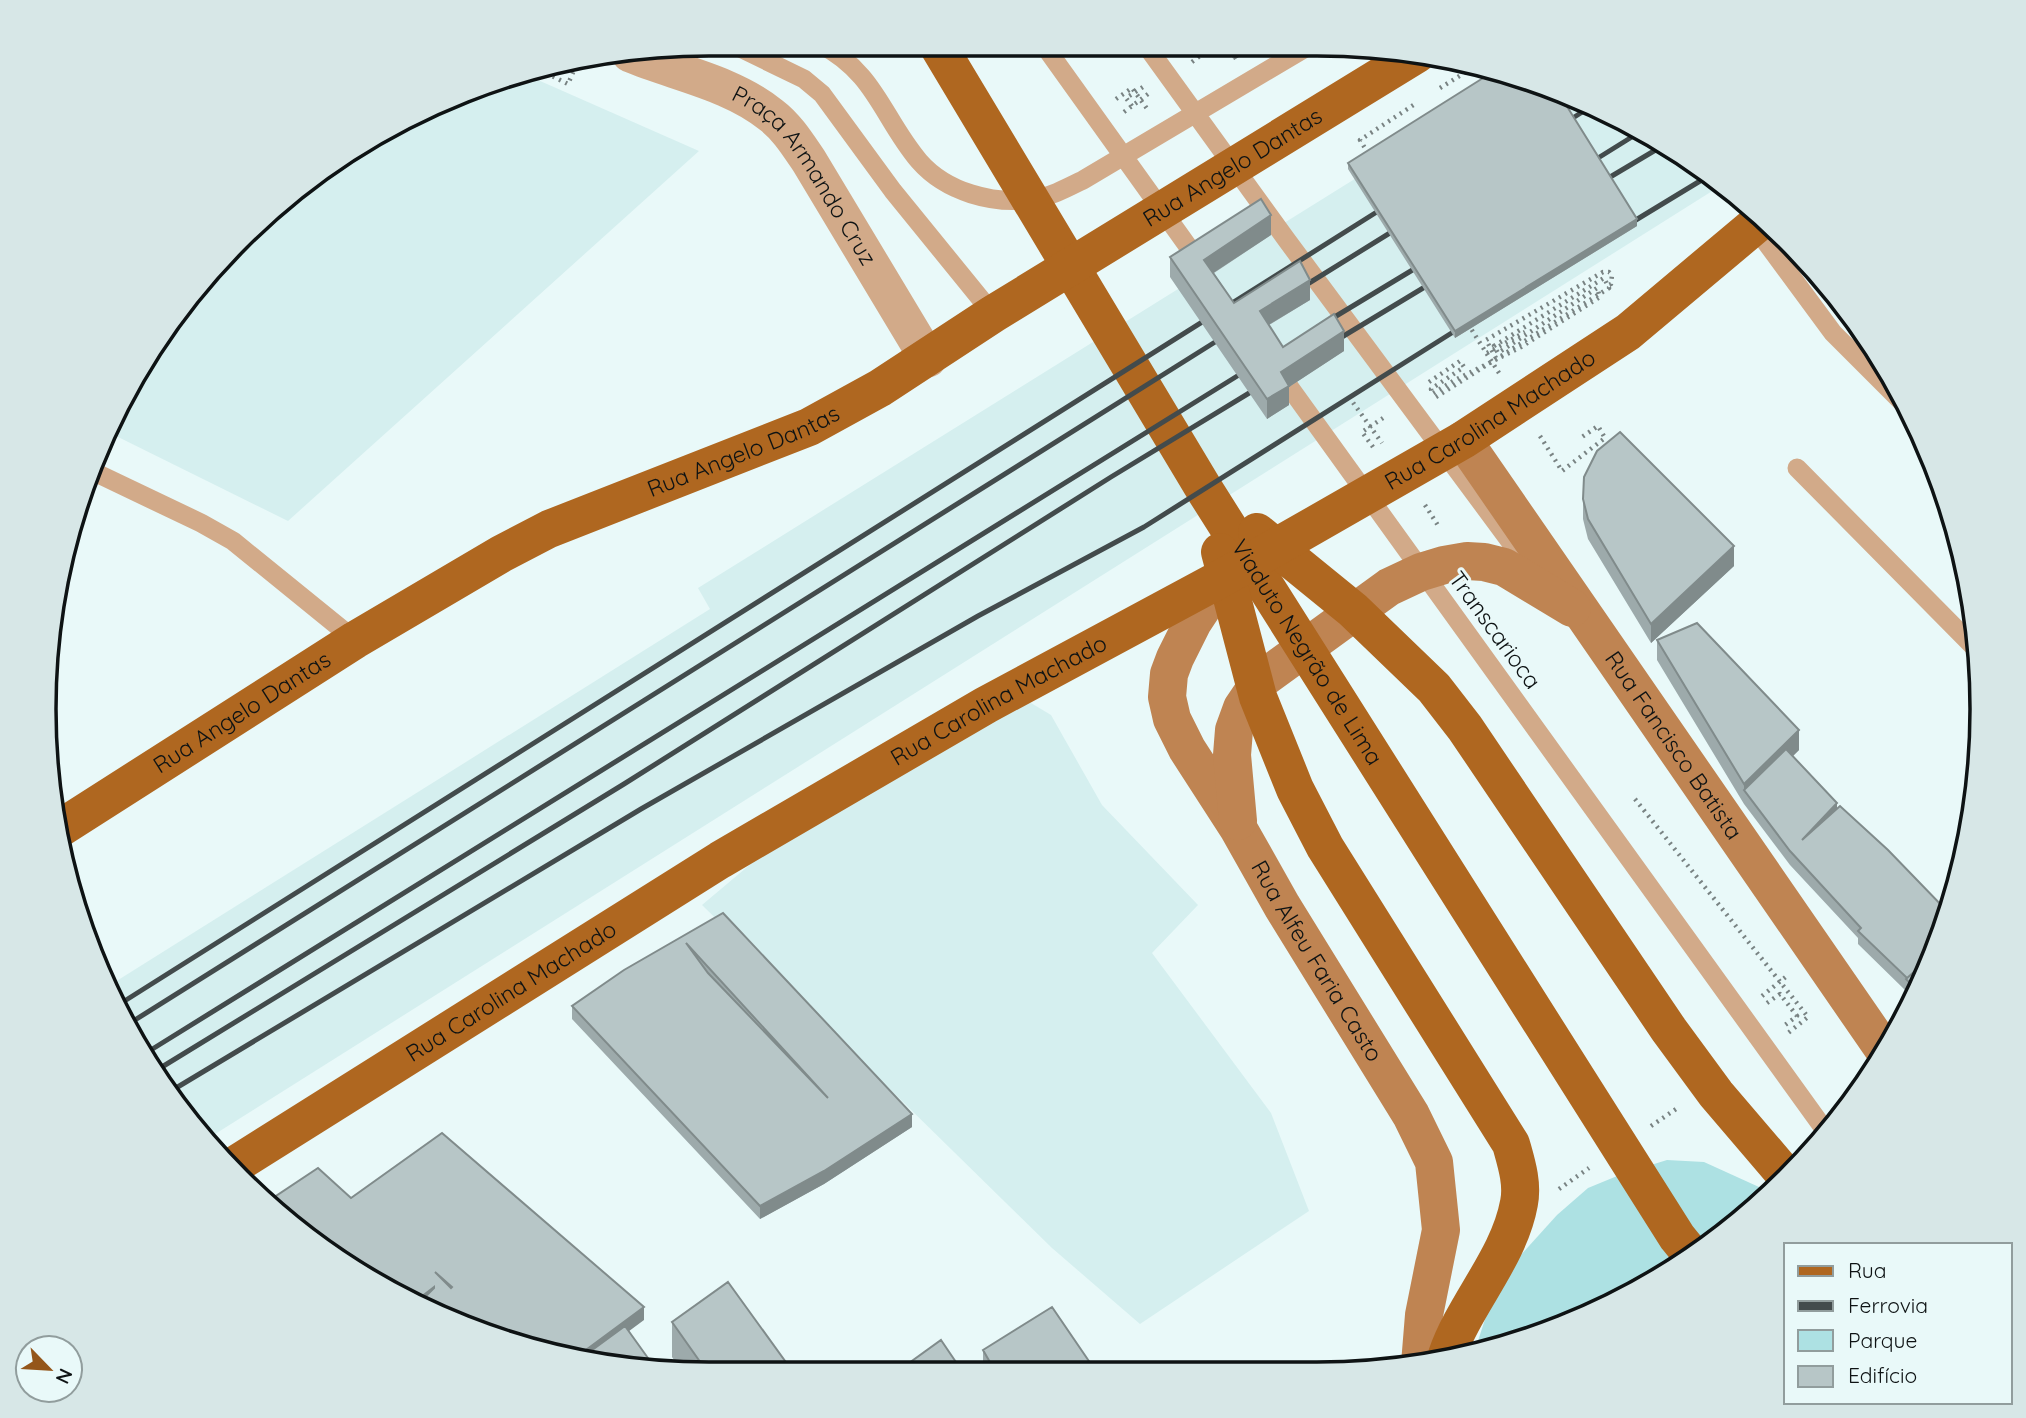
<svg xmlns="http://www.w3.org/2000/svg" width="2026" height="1418" font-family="Quicksand,sans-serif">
<rect width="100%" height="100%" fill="#e9f9f9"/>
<path fill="#d5efef" d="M522,73L699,151L288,521L108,432L209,271L340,156Z
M1512,81L1649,133L1717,188L204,1141L112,1003L107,987L710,609L698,588Z
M1016,694L1051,715L1102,805L1198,905L1152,953L1271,1113L1309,1211L1140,1324L1052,1248L702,905L797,825Z"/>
<path fill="#ade1e3" d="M1667,1160L1704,1162L1759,1187L1770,1194L1756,1209L1611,1306L1476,1347L1491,1301L1519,1257L1557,1215L1588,1188L1622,1174Z"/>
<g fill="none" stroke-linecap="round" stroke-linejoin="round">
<path stroke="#798383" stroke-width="4.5" stroke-dasharray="2 5" stroke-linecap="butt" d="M1192,62L1216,44
M534,67L568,84L578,61
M1440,88L1474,67
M1116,99L1132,88L1148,110
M1132,106L1126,98L1143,87
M1124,112L1148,94
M1368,153L1360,140L1415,104
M1468,324L1499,373
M1487,353L1525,332
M1496,358L1486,340L1603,272H1609L1612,275L1611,284L1606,286
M1429,382L1460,361L1464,367L1431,389L1432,394L1453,381L1521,347L1600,297L1597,288
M1349,397L1382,443
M1436,397L1609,288L1604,278L1494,346L1498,353L1597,288
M1540,436L1562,471L1605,438L1598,426L1579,439
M1373,447L1362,432L1383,418
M1425,505L1439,527
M1635,799L1808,1017L1788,1033
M1762,996L1788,975
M1767,1003L1780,994L1797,1016L1785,1025
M1651,1126L1679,1107
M1559,1189L1589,1168"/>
<path stroke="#d2aa89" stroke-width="19" d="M732,44L804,79L822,94L893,191L993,314
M820,44C876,73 882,117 919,161C946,192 993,205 1033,199C1050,197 1067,188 1083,180L1312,44
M1043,44L1202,266
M1145,44L1286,239L1515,548
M1754,226L1833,333L1907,407
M1275,367L1827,1133
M1797,468L1977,650
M90,470L201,523L233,541L355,640"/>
<path stroke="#d2aa89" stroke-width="37" id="s1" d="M630,54C676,73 732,83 771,115C787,127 798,145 809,161L928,359"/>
<g stroke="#bf8452" stroke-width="38">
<path id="s2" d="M1463,440L1884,1050"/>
<path id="s3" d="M1222,578L1193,622L1175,658L1169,674L1167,697L1172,719L1187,749L1238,828L1282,906L1411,1115L1434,1162L1441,1230L1424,1315L1420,1364"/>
<path d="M1238,821L1232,755L1234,730L1242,708L1261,680L1389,587L1421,572L1444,565L1467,561L1484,562L1504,567L1572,608"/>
</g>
<g stroke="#af6720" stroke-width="38">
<path id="s4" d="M937,44L1204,489L1677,1237L1690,1253"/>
<path d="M1257,532L1353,610L1434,688L1465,728L1669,1030L1716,1094L1786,1176"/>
<path d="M1220,552L1258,697L1295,789L1325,847L1511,1144C1516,1162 1523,1183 1519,1203C1509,1258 1465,1303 1447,1355"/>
<path id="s5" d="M59,829L355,640L501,554L549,529L809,427L880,388L993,314L1417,54"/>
<path id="s6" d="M230,1168L720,860L986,705L1222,578L1463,440L1628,332L1759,222"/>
</g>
<path stroke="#434b4c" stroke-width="5" d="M1557,128L1587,109
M1582,168L1643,130
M1595,186L1664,145
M1621,229L1705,178
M1293,293L1406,223
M1318,327L1429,260
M1327,346L1438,279
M115,1007L1391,203
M127,1025L1231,332
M146,1053L1255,365
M157,1070L624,784L1111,477L1264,384
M171,1091L641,809L978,616L1144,527L1469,322"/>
</g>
<path fill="#9daaab" d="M1223,44H1259L1234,60Z
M1348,163L1637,226L1455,338L1348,169Z
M1271,235L1214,273L1234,303L1310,300L1269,325L1283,347L1344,351L1289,387V405L1267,419L1170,277V257Z
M1583,499L1734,566L1651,643L1588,539L1583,519Z
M1657,640L1799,750L1793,756L1837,809L1948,912L1913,1005L1906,999V991L1858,944V938L1790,865L1744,804L1657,660Z
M723,913L912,1127L824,1184L760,1219L572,1019V1006Z
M672,1322L793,1372L683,1373L672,1357Z
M983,1350L1095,1370L983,1371Z"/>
<path fill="#808b8b" d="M1248,44H1259L1234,60V53Z
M1271,215V235L1204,279V260Z
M1637,219V226L1455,338V331Z
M1310,280V300L1260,330V311Z
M1344,331V351L1289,387V405L1267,419V399L1281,372Z
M1734,546V566L1651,643V624Z
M1799,730V750L1750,798L1744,790V784Z
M1837,803V816L1802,840Z
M912,1114V1127L824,1184L760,1219V1206Z
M434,1287V1300L415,1306L412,1304Z
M644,1307V1320L590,1360L575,1358Z"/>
<path fill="#b7c6c7" stroke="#808b8b" stroke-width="2" fill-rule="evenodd" d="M1228,44H1248L1234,53Z
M1491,73L1563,100L1637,219L1455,331L1348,163Z
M1261,199L1271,215L1204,260L1234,303L1300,261L1310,280L1260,311L1283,347L1334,314L1344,331L1281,372L1289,386L1267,399L1170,257Z
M1620,432L1734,546L1651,624L1588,519L1583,499L1584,477L1597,451Z
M1697,623L1799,730L1744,784L1657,640Z
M1786,749L1837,803L1802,840L1840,806L1888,850L1948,912L1931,957L1907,978L1858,931L1861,928L1790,851L1744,790Z
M723,913L912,1114L824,1171L760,1206L572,1006L624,970ZM686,943L828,1098L708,973Z
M1931,957L1918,991L1906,979Z
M442,1133L644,1307L575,1358L537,1352L416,1306L434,1288V1287L412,1304L304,1237L267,1202L318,1168L351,1198ZM435,1272L452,1287L451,1288Z
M728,1282L793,1372L708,1373L672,1322Z
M1052,1307L1095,1370L995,1371L983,1350Z
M625,1326L658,1372L580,1359Z
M941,1340L962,1371H898Z"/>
<g text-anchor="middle" stroke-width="6" stroke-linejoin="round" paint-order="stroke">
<g font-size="23" fill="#0e1314" stroke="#e9f9f9">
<text dy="8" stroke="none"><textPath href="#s5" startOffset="1351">Rua Angelo Dantas</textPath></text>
<text dy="8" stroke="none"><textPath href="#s1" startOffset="222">Praça Armando Cruz</textPath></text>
<text dy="8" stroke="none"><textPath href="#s6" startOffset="1466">Rua Carolina Machado</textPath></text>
<text dy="8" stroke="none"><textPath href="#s5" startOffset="784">Rua Angelo Dantas</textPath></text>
<text transform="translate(1495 630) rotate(54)" y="8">Transcarioca</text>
<text dy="8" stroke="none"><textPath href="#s4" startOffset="712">Viaduto Negrão de Lima</textPath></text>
<text dy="8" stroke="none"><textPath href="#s6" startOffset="900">Rua Carolina Machado</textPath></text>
<text dy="8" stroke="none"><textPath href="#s5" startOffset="217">Rua Angelo Dantas</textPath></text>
<text dy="8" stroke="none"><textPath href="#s2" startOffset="371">Rua Fancisco Batista</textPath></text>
<text dy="8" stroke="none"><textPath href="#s3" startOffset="438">Rua Alfeu Faria Casto</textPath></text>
<text dy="8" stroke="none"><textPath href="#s6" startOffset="332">Rua Carolina Machado</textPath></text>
</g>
</g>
<path d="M0 0H2026V1418H0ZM709 56H1317A653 653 0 0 1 1970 709V709A653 653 0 0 1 1317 1362H709A653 653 0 0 1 56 709V709A653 653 0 0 1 709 56Z" fill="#d7e7e7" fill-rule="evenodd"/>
<path fill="none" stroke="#0e1314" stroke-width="3.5" d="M709 56H1317A653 653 0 0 1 1970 709V709A653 653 0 0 1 1317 1362H709A653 653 0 0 1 56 709V709A653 653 0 0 1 709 56Z"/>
<rect x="1784" y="1243" width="228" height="161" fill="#e9f9f9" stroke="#919d9d" stroke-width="2"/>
<rect x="1798" y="1266" width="35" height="10" fill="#af6720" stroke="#919d9d" stroke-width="2"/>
<text x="1848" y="1278" font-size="21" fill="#0e1314">Rua</text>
<rect x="1798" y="1301" width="35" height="10" fill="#434b4c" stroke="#919d9d" stroke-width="2"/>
<text x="1848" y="1313" font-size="21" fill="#0e1314">Ferrovia</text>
<rect x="1798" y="1330" width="35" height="21" fill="#ade1e3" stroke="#919d9d" stroke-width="2"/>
<text x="1848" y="1348" font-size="21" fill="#0e1314">Parque</text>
<rect x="1798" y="1366" width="35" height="21" fill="#b7c6c7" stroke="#919d9d" stroke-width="2"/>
<text x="1848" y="1383" font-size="21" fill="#0e1314">Edifício</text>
<g transform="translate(49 1369) rotate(115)"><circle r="33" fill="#e9f9f9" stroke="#919d9d" stroke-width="2"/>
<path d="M0-5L12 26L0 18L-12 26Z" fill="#94561a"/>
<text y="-10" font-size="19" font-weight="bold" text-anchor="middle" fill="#0e1314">N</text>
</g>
</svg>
